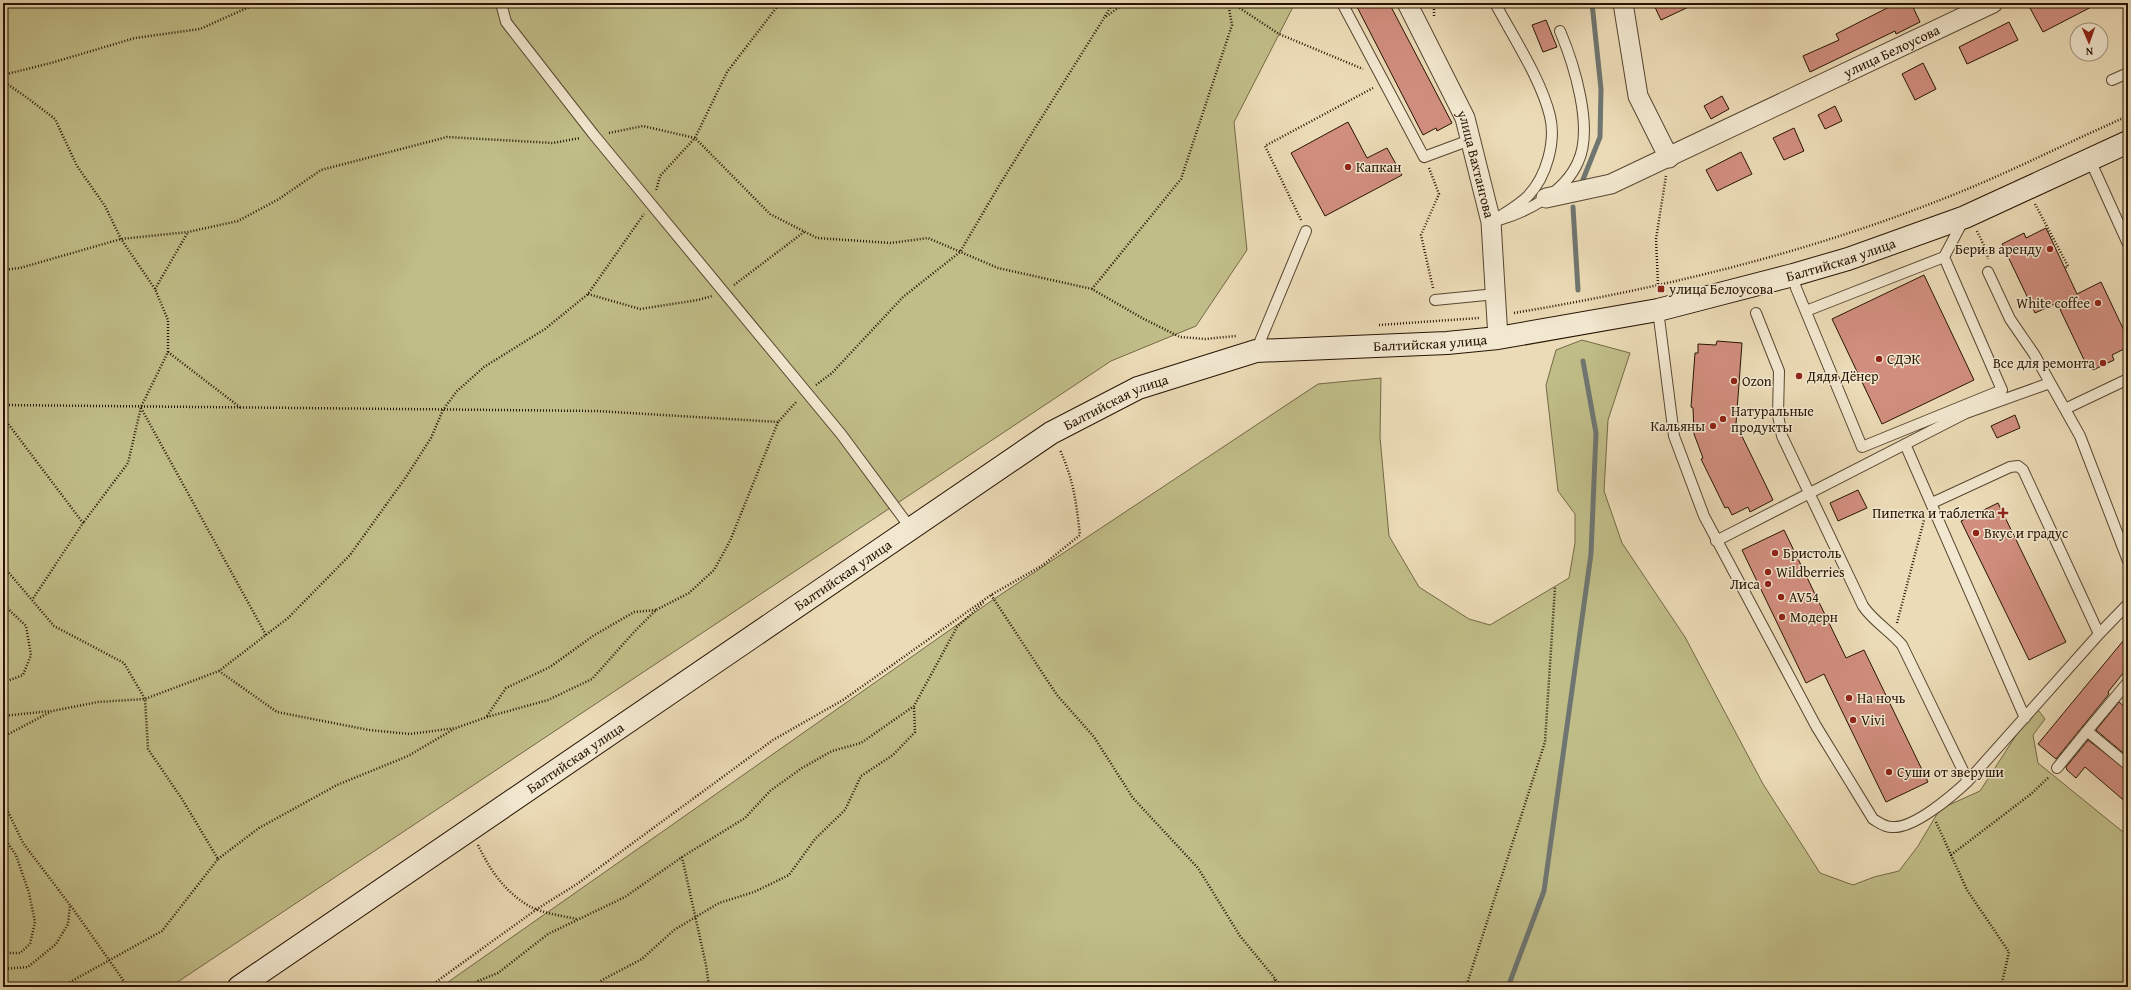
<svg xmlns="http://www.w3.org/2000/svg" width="2131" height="990" font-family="'Gentium Book Plus',serif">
<rect width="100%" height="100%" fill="#ebdbb6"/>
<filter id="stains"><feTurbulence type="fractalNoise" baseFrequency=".005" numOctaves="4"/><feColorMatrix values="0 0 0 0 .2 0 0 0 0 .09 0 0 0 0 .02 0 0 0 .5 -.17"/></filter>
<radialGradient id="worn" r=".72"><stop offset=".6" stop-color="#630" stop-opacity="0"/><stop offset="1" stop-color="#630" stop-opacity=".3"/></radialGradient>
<path fill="#c0bd88" stroke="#746846" d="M3,3H1295L1234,122L1247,250L1196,326L1111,361L170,987H3Z
M1582,340L1630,353L1608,420L1604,491L1622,543L1685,637L1763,784L1820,873L1853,885L1874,877L1899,871L1918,846L1940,809L1980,791L2035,706L2045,719L2033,735L2038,763L2128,836V987H441L994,599L1318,384L1381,378L1380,437L1389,536L1419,587L1469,619L1490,625L1569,578L1575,543V514L1558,491L1546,385L1556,350Z"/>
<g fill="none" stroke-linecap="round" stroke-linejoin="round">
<path stroke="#6f7671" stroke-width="5" d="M1582,182L1600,137L1601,89L1592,3
M1573,207L1578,290
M1508,987L1544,891L1591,554L1596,433L1583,361"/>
</g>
<path fill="#d18e7e" stroke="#271403" d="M1355,3H1389L1452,123L1437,131L1436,128L1423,135Z
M1653,3H1697L1661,20Z
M1897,3H1911L1920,22L1896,34L1895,31L1810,72L1803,56L1839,40L1836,34Z
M2040,3H2099L2043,32L2030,8Z
M1546,20L1557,47L1543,52L1532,25Z
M2009,22L2018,40L1967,64L1959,47Z
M1923,63L1936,89L1915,100L1902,74Z
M1722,96L1729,109L1711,119L1704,106Z
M1835,106L1842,121L1825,129L1818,115Z
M1348,122L1367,158L1387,148L1402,175L1325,216L1291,153Z
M1794,128L1804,151L1784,160L1773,138Z
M1741,152L1752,174L1717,191L1706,170Z
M2046,228L2077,294L2101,282L2128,339V347L2112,355L2114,360L2093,370L2090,365L2087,366L2057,303L2035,313L2002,244L2024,233L2026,238Z
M1924,275L1974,380L1882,424L1832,319Z
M1717,341L1742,343L1736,424L1773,500L1750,512L1748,507L1732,515L1728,507L1725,508L1701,459L1703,458L1694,434L1693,408L1691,407L1695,353H1698V344L1716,345Z
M2015,415L2020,428L1997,438L1991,426Z
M1858,490L1867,508L1838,521L1830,503Z
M1998,503L2066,642L2029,660L1961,521Z
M1784,530L1846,658L1864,650L1928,782L1886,802L1824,674L1806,683L1742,550Z
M2128,635V667L2108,692L2109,694L2056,759L2038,744Z
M2119,702L2128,710V757L2096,730Z
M2088,740L2128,771V804L2085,767L2076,778L2067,770L2066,767Z"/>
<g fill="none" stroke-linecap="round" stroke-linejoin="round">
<defs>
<path id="service" d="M501,3L506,22L594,135L841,434L912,530
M1342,3L1424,157L1470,140
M2112,80L2128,73
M2090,160L2128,244
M1499,220C1529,211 1565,192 1578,162C1594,128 1574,64 1560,31
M1491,222C1503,214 1518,206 1528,196C1547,176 1556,141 1550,116C1541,79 1513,37 1495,3
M1988,272L2010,319L2034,354L2080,436L2128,561
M1793,275L1796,288L1862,447L2002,390L1944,257L1964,219
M1435,300L1496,294
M1658,310L1674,436L1704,516L1816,726L1873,819C1880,823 1884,827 1892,827C1914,829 1953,795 1968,781L1902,645C1889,630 1874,622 1863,606L1782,436L1778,415L1779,371L1756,313
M1806,311L1944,257
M1256,351L1306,231
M2065,409L2128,379
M1905,444L2025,718
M1932,503L2010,467L2018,466L2023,470L2099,634L1968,781
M1716,541L1966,413L2050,383
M2099,634L2128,604
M2128,682L2087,731L2128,765
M2057,768L2087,731"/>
<g id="minor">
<path id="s1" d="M1407,3L1465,118L1491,222L1498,338"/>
<path d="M1623,3L1638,96L1669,158"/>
<path id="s2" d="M1546,198L1611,184L1993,3"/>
</g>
<g id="secondary">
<path id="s3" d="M239,987L1051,433L1138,388L1256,351L1447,343L1498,338L1658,310L1793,275L1848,259L1965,217L2128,142"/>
</g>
</defs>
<use href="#service" stroke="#584630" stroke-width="12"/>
<use href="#minor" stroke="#584630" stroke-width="21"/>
<use href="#secondary" stroke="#271403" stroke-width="24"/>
<path stroke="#271403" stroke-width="2.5" stroke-dasharray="1 2" stroke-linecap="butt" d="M780,3L727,72L695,138L770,214L817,238L891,243L928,238L998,268L1092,289L1144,319L1180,337L1205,339L1236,336
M1232,3L1279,34L1363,69
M1434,3V18
M3,4L4,3
M1105,16L1113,3
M3,75L51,63L135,38L200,29L258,3
M3,81L26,97L55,119L77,166L105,206L121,239L155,289L168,320V352L141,407L128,463L83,523
M609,133L643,126L695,138L660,176L656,191
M1429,168L1439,194L1421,235L1433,288
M2035,204L2068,266L2065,268
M1301,220L1265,146L1373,88
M1977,231L1987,252L1988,259
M3,270L20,268L121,239L188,232L238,221L279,199L321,170L447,137L553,143L580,138
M1658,284L1656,239L1666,176
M734,285L804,232
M155,289L188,232
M1092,289L1181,179L1232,25L1228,3
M588,294L640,309L698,300L712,296
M1514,313C1657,289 1800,255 1935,202C2001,177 2064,144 2128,116
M1379,325L1479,318
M168,352L241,408
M816,385L832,373L903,297L960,252L1000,184L1104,18L1125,3
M3,405L597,411L778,422L797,401
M141,408L266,635
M3,417L83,523L32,600
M3,566L54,626L124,663L145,699L148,749L182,799L218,859L162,931L61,987
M991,595L1057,695L1094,737L1133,798L1198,868L1240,936L1282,987
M3,604L26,626L31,655L23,675L5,682L3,680
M1897,623L1924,520
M219,671L277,712L369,730L410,734L456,728L487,717L548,700L592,679L634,632L656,610L689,593L714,570L730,541L778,422
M3,716L50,711
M487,716L506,688L550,667L593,636L634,612L656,610
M3,737L52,711L98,702L145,699L219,671L288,618L350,555L406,477L431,438L443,410L457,391L484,367L545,329L588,294L644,214
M3,801L23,843L70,905L68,924L56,944L28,967L3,969
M1936,822L1967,890L2009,952L2001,987
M3,836L16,855L29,893L35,922L30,944L20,953H3
M478,845C490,870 504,891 529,906C542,913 562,916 577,919
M1951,855L2031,794L2049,777
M682,857L706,965L709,987
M218,859L259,828L337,785L408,756L454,729
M71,906L128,987
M429,987L537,909L577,884L773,740L843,700L991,595L1043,565L1080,535C1076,502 1074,481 1060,450
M471,987L478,981L498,973L548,934L625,897L682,857L745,818L770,791L802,768L832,751L861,743L914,706L957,627L984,602
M594,987L602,980L642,959L674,930L719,903L754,892L789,875L815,839L845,810L861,776L893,755L915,732L914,706
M1268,987L1276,979
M1466,987L1545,742L1555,587"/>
<use href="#service" stroke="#f2e8d0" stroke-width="10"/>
<use href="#minor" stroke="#f2e8d0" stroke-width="19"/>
<use href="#secondary" stroke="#f2e8d0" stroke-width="22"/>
</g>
<g fill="#8f2418" stroke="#f2e8d0" stroke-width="1.5">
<circle cx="1348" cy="167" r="4"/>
<circle cx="2050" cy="249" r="4"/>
<rect x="1657" y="285" width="8" height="8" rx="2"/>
<circle cx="2098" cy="303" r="4"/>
<circle cx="1879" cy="359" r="4"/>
<circle cx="2103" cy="363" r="4"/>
<circle cx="1799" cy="376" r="4"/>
<circle cx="1734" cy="381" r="4"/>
<circle cx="1723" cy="419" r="4"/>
<circle cx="1713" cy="426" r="4"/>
<path d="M2001 507h4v4h4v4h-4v4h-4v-4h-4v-4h4z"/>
<circle cx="1976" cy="533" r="4"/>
<circle cx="1775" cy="553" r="4"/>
<circle cx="1768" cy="572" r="4"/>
<circle cx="1768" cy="584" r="4"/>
<circle cx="1781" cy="597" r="4"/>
<circle cx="1782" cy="617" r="4"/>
<circle cx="1849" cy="698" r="4"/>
<circle cx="1853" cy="720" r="4"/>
<circle cx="1889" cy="772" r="4"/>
</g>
<g text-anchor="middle" stroke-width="3" stroke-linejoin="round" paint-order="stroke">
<g font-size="14" fill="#271403" stroke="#f2e8d0">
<text dy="5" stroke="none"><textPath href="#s2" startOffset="377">улица Белоусова</textPath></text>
<text dy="5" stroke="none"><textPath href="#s1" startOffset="176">улица Вахтангова</textPath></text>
<text dy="5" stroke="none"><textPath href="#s3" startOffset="1799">Балтийская улица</textPath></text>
<text dy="5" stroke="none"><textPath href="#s3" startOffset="1379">Балтийская улица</textPath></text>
<text dy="5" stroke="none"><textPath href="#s3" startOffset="1055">Балтийская улица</textPath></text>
<text dy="5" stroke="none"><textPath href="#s3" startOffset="731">Балтийская улица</textPath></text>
<text dy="5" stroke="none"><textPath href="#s3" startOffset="407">Балтийская улица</textPath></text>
</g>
<g font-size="14" fill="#271403" stroke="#f2e8d0" text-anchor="start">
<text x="1356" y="172">Капкан</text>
<text x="2042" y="254" text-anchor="end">Бери в аренду</text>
<text x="1669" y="294">улица Белоусова</text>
<text x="2090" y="308" text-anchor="end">White coffee</text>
<text x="1887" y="364">СДЭК</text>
<text x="2095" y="368" text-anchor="end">Все для ремонта</text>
<text x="1807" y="381">Дядя Дёнер</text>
<text x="1742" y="386">Ozon</text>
<text x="1731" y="416">Натуральные<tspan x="1731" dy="16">продукты</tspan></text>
<text x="1705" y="431" text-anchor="end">Кальяны</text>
<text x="1995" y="518" text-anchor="end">Пипетка и таблетка</text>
<text x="1984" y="538">Вкус и градус</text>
<text x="1783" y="558">Бристоль</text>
<text x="1776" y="577">Wildberries</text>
<text x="1760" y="589" text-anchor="end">Лиса</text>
<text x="1789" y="602">AV54</text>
<text x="1790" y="622">Модерн</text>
<text x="1857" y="703">На ночь</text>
<text x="1861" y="725">Vivi</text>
<text x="1897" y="777">Суши от зверуши</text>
</g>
</g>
<rect width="2131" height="990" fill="none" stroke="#ebdbb6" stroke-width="16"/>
<rect x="4" y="4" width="2123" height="982" fill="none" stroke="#271403" stroke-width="2"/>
<rect x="8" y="8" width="2115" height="974" fill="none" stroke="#271403"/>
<g transform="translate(2089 42) rotate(178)"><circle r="19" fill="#f2e8d0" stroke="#a1937e"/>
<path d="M0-3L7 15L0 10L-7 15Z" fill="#8f2418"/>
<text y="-6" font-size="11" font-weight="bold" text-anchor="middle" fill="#271403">N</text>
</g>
<rect width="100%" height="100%" filter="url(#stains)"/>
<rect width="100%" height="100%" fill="url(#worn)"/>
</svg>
